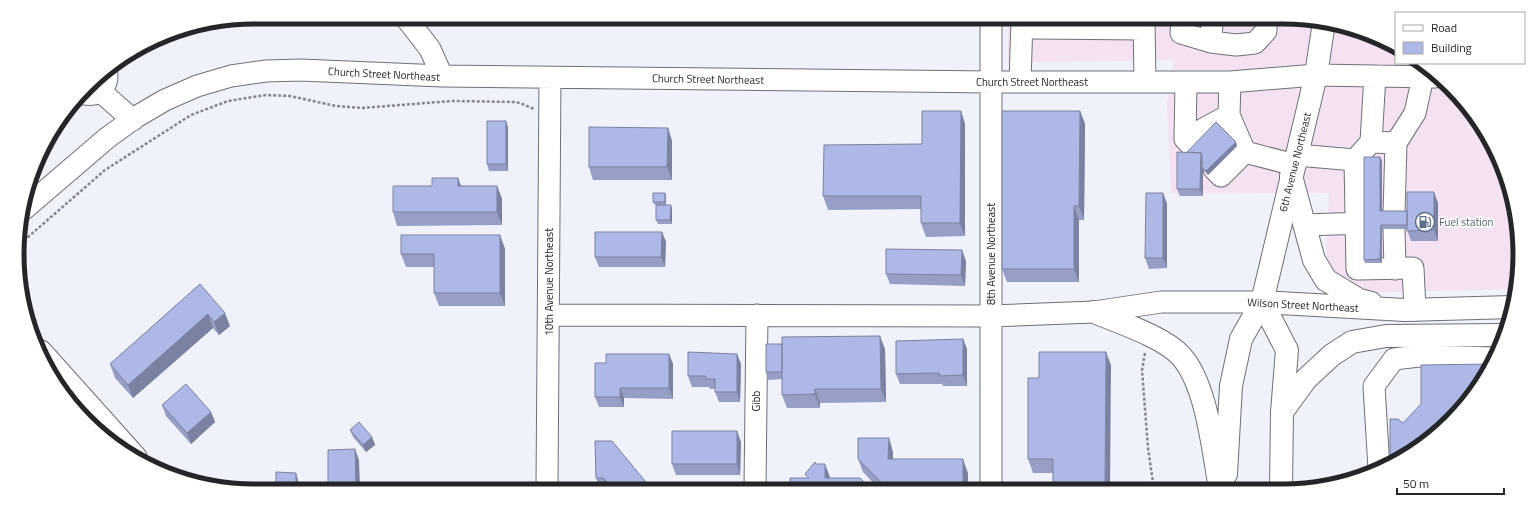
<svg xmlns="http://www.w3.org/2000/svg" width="1537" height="508" font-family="'Titillium Web',sans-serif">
<rect width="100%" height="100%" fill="#eff2fb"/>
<path fill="#f4e1f2" d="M1008,20L1329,22L1396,49V63H1421L1480,123L1515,208V289L1356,293L1332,275L1326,256L1329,193L1171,194L1167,103L1174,60L1008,63Z"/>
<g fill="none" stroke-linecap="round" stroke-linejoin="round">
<defs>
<path id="minor" d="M406,18L430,49L442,76
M991,20V488
M1144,21L1145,82
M1182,21L1181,33L1211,42L1236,45L1255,43L1266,31V21
M1022,26L1033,28L1144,29
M1211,42L1212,21
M1020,82L1022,20
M1230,82L1229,115L1245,152
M1186,83L1185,139L1195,149
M100,91L133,120
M84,94C99,97 110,85 106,70
M1185,139L1229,115
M1371,142L1375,76
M1297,155L1355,160L1371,142L1396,143
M1355,160L1357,269L1413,268L1415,310
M1214,169L1221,176L1245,152L1295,165
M23,210L107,138L136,117L165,100L197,86L231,76L266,71L301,70L442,76L991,82H1230L1316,75L1435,77
M1394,214L1396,143L1415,113L1423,77
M1304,225L1365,223
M1394,229L1395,269
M549,315L991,316L1094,312L1161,302H1262
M41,351L136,457
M1379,469L1374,386L1394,359L1419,356L1494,358
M547,487L550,78
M755,488L757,315"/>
<path id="major" d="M1262,302L1316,75L1324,22"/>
<path id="highway" d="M1291,176L1314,260L1326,280L1359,300L1371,303
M1262,302L1405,310L1513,307
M1262,302L1287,350L1282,412L1281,489
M1094,312C1118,322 1164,337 1181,356C1207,385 1213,450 1220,489
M1282,412L1306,379L1332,355L1352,342L1386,336L1502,335
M1226,474L1231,386L1241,339L1262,302"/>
</defs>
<use href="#minor" stroke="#6e7078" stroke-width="23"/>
<use href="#major" stroke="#6e7078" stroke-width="24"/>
<use href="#highway" stroke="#6e7078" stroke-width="24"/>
<path stroke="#85878c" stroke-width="2.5" stroke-dasharray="3 2" stroke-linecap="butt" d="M20,244L105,170L191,115L228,101L266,95L290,96L336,106L362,108L452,101L515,102L520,103L534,109
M1145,353L1142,370L1148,448L1153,483L1155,489"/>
<use href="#minor" stroke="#fff" stroke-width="21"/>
<use href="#major" stroke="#fff" stroke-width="22"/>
<use href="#highway" stroke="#fff" stroke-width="22"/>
</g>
<path fill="#969ec6" d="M961,111L965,124V236L926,237L921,223V209L828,210L823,196L922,144Z
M1080,111L1085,124L1084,220H1079V282H1007L1002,269Z
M506,121L508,128V171H489L487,164Z
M668,128L672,141V180H593L589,167Z
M1236,142L1237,146L1208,175L1203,170V196H1180L1177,189L1187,152Z
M1380,157L1382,161V211H1407L1438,203V241H1411L1407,229H1382V263H1365L1364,260Z
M458,178L461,186H497L502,199V225L397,226L393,212L432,186Z
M665,193L666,197V205L672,209V224H658L656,220V205H655L653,202Z
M1163,193L1167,204V268L1149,269L1145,258Z
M662,232L666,242L665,267H599L595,257Z
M500,235L505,249V306H439L434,293V267H406L401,254Z
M966,261L965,286L890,284L886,274Z
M200,284L230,326L219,335L213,328L133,398L115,378L110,364Z
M963,339L967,349V386H943L942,384H900L896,374Z
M885,349L886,402L820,403V408H787L782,395V379L768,380L766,372Z
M669,354L673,364V399L624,398V407H599L595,397L606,363Z
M737,354L741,364L740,402H719L715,392V389H710L709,387H692L688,376Z
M1111,365L1053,473H1033L1028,459Z
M162,405L211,412L215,422L191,444L166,416Z
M350,430L372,437L375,445L366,452L353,437Z
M595,441L650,487H599L596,478Z
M741,442L740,475H676L672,464Z
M893,452V459L968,473V488H878L863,472L858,459Z"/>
<path fill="#7a81a1" d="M961,111L965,124V236L960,223Z
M1080,111L1085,124L1084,220L1079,206Z
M506,121L508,128V171L506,164Z
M668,128L672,141V180L667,167Z
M1236,142L1237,146L1208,175L1206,171Z
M1201,153L1203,160L1202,167L1203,170V196L1200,189Z
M1380,157L1382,161V214L1380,211Z
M458,178L463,192L458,186Z
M497,186L502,199V225L497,212Z
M1434,192L1438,203V241L1434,230Z
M665,193L666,197V205L665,202Z
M1163,193L1167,204V268L1163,258Z
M671,205L672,209V224L670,220Z
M1074,206L1079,220V282L1074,269Z
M1381,225L1382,229V263L1380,259Z
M662,232L666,242L665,267L661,257Z
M500,235L505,249V306L500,293Z
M962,250L966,261L965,286L961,275Z
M225,313L230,326L219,335L214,322Z
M208,314L213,328L133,398L128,385Z
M880,336L885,349L886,402L881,389Z
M963,339L967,349V386L963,375Z
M1106,352L1111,365L1110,488H1105Z
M669,354L673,364V399L669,388Z
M737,354L741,364L740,402L737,392Z
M620,388L624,398V407L620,397Z
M815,389L820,403V408L815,394Z
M211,412L215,422L191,444L187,433Z
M737,431L741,442L740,475L737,464Z
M372,437L375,445L366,452L363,445Z
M889,438L893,452V472L888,459Z
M355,449L359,460L360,487H356Z
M963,459L968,473V488H964L963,485Z
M825,464L830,477V488L825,478Z
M296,473L298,480V487H296Z"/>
<path fill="#aeb8e6" stroke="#7a81a1" d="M922,111H961L960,223H921V196H823L824,145L922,144Z
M1002,111H1080L1079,206H1074V269H1002Z
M487,121H506V164H487Z
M1216,122L1236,142L1206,171L1202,167V156L1201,153L1188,152H1187Z
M589,127L668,128L667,167H589Z
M1177,152L1201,153L1200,189H1177Z
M1364,157H1380V211H1407V225H1381L1380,259L1364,260Z
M432,178H458V186H497V212H393V186H432Z
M1407,192H1434V230L1407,231Z
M653,193H665V202H653Z
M1146,193H1163V258H1145Z
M656,205H671L670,220H656Z
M595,232H662L661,257H595Z
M401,235H500V293H434V254H401Z
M886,249L962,250L961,275L886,274Z
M200,284L225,313L214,322L208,314L128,385L110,364Z
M880,336L881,389H815V394L782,395V337Z
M963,339V375L940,376L939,373L896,374V341Z
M766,344H782V372H766Z
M688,352L737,354V392H715V379H706V376H688Z
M1039,352H1106L1105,488H1053V459H1028V378H1039Z
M606,354H669V388H620V397H595V363H606Z
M1491,364L1488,372L1439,432L1390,465V419H1398L1403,423L1421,404V365Z
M186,384L211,412L187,433L162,405Z
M359,422L372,437L363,445L350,430Z
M672,431H737V464H672Z
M858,438H889L888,459H963V485H884L858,459Z
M595,441H612L650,487H609V484L603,478H596Z
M355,449L356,487H328V450Z
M815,462L816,464H825V478H860L870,488H790V478H809L805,474Z
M276,472L296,473V487H276Z"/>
<defs>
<symbol id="fuel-ring" viewBox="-11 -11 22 22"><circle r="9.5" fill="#fff" stroke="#5c6f8a" stroke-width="1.5"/><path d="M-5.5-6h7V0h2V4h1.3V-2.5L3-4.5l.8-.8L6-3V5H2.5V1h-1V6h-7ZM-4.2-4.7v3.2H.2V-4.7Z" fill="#5c6f8a"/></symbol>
</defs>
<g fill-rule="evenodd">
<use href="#fuel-ring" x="1414" y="211" width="22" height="22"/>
</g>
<g text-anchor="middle" stroke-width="3" stroke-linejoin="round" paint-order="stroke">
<g font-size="11" fill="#252629" stroke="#fff">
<text transform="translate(384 74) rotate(3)" y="4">Church Street Northeast</text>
<text transform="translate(708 79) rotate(1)" y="4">Church Street Northeast</text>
<text x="1032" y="86">Church Street Northeast</text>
<text transform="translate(1295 162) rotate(-76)" y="4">6th Avenue Northeast</text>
<text transform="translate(991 254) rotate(-90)" y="4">8th Avenue Northeast</text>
<text transform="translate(549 282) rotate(-90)" y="4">10th Avenue Northeast</text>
<text transform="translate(1303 305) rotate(3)" y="4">Wilson Street Northeast</text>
<text transform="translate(756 401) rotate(-90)" y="4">Gibb</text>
</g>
<g font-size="11" fill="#4e5e75" stroke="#fff" text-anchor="start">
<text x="1439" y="226">Fuel station</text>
</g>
</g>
<path d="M0 0H1537V508H0ZM254 24H1283A230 230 0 0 1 1513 254V254A230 230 0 0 1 1283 484H254A230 230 0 0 1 24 254V254A230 230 0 0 1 254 24Z" fill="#fff" fill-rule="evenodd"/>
<path fill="none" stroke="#252629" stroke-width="5" d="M254 24H1283A230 230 0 0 1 1513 254V254A230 230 0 0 1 1283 484H254A230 230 0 0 1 24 254V254A230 230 0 0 1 254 24Z"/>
<rect x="1395" y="12" width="130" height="52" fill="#ffffff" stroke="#a8a8a9"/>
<rect x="1403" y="25" width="20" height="6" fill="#ffffff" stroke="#a8a8a9"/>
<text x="1431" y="32" font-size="12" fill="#252629">Road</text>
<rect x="1403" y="42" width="20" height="12" fill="#aeb8e6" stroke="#a8a8a9"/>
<text x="1431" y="52" font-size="12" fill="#252629">Building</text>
<path d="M1397 488v6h107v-6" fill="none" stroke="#252629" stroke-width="2"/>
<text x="1403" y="488" font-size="12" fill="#252629" stroke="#ffffff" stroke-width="3" paint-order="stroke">50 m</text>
</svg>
